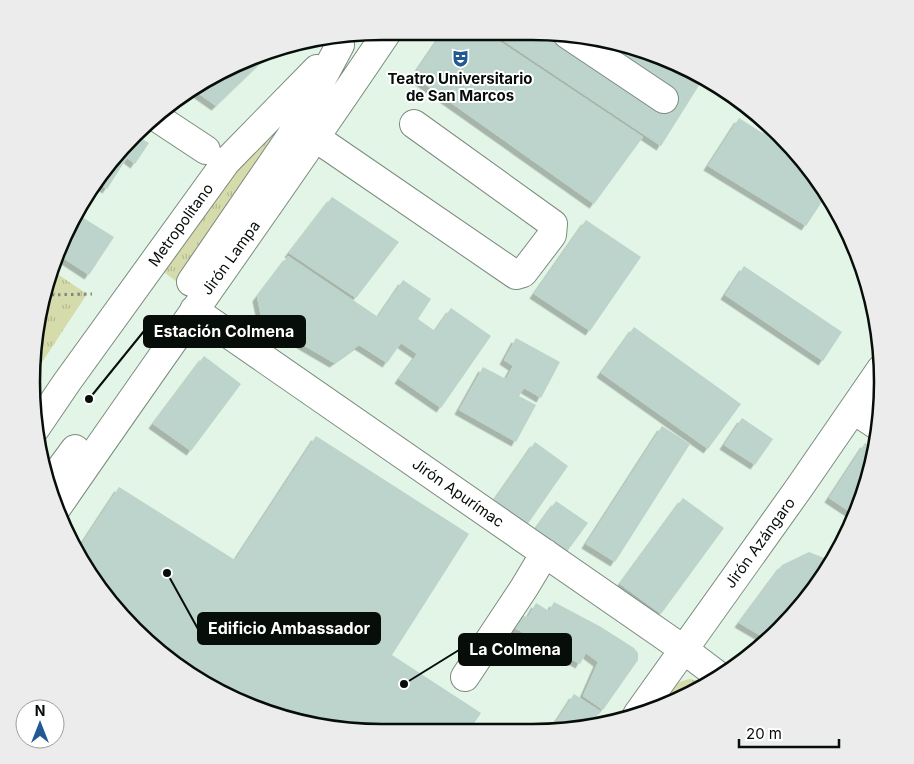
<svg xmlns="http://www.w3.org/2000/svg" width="914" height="764" font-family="Inter,sans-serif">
<defs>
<pattern id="grass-tufts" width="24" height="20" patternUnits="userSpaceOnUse" patternTransform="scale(1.25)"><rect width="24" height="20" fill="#d5dbaa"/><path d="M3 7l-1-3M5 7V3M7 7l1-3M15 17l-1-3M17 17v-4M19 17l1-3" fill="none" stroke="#b5bb91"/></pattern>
<filter id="shadow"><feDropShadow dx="-4.5" dy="4.5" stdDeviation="0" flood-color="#0004"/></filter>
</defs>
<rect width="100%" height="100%" fill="#e2f5e6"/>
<path fill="url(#grass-tufts)" d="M288,113L263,165L177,282L160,269L246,154Z
M50,269L87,294L33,376L32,359Z
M690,679L699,681L705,685L666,706L657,709C668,692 670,683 690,679Z"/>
<path fill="#bcd4cc" filter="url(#shadow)" d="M443,32L487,33L643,137L594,204L413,76Z
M492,33L577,34L687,67L703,79L661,146Z
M264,55L267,57L216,106L192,89L207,78Z
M739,118L764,134L769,126L780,134L823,187L827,194L806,226L708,166Z
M134,134L149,143L135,164L127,158L107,189L95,181Z
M332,197L399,242L356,298L289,253Z
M77,214L114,237L89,275L57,254Z
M586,220L641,257L590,331L534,294Z
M288,256L378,317L403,280L431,299L418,319L435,331L451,308L491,336L441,408L399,379L417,354L401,343L387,363L359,345L334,363L262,321L257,297Z
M744,266L842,332L823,361L725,295Z
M634,327L741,404L708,449L601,373Z
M516,338L560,362L541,398L524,388L519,396L536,405L516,442L459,410L483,367L506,379L513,366L504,360Z
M204,356L241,384L191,451L153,424Z
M742,418L773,439L755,465L724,445Z
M662,426L690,444L615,562L586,544Z
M316,436L469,534L392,655L481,713L468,732H359L270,714L207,686L151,646L91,577L77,551L119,487L235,560Z
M535,442L568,466L527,525L493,502Z
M865,443L876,450L856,516L829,498Z
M683,498L724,528L661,614L620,584Z
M556,501L588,523L566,553L534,531Z
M809,552L832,561L824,577L780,630L768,640L739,623L782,565Z
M554,602L601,627L634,648L638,653V660L603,710L583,696L598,662L586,653L580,664L509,625L518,615L528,617L536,603L549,611Z
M574,694L600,711L590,727L550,731Z"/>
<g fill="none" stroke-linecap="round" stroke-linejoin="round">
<defs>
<path id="minor" d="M567,34L664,99
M156,117L206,150
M316,138L516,275L523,273L552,235L553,224L414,124
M191,282L293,133L340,45
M194,310L683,649L720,677
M854,410L878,426
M35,429L67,382L226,162L317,69
M49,484L75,449
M56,509C166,349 280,192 388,31
M465,677L524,588L545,553
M637,715L799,488L881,369"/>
</defs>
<use href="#minor" stroke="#7a8b7e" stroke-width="30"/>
<path stroke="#7e8b81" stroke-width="3" stroke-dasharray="2.5 4" stroke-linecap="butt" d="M286,53L293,43
M45,295L92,294"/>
<use href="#minor" stroke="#fff" stroke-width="28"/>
</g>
<defs>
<symbol id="theatre-bare" viewBox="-9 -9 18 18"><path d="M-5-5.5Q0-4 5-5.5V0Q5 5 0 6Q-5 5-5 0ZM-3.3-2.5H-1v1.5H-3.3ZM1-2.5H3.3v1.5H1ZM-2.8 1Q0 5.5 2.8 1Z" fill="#215a92" stroke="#fff" stroke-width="2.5" paint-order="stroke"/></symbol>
</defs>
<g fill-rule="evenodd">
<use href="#theatre-bare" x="448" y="46" width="25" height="25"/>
</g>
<g text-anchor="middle" stroke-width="4" stroke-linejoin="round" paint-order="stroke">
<g font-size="15" font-weight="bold" fill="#070d09" stroke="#fff">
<text x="460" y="84">Teatro Universitario<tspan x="460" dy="17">de San Marcos</tspan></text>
</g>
<g font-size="15" fill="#070d09" stroke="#fff">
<text transform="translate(181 225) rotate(-54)" y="5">Metropolitano</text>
<text transform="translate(231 258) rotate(-54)" y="5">Jirón Lampa</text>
<text transform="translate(458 493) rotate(35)" y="5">Jirón Apurímac</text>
<text transform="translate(760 543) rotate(-54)" y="5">Jirón Azángaro</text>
</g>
</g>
<path d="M0 0H914V764H0ZM382 40H532A342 342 0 0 1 874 382V382A342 342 0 0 1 532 724H382A342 342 0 0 1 40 382V382A342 342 0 0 1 382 40Z" fill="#ebeceb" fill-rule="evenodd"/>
<path fill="none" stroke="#070d09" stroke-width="2.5" d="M382 40H532A342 342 0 0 1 874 382V382A342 342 0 0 1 532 724H382A342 342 0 0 1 40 382V382A342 342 0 0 1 382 40Z"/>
<path fill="none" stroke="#070d09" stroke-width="2" d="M89 399L144 331M167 573L198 629M404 684L459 650"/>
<g fill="#070d09" stroke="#fff" stroke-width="2">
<circle cx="89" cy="399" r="5"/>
<circle cx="167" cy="573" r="5"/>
<circle cx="404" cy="684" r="5"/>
</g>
<g fill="#070d09" stroke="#070d09" stroke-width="2">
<rect x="144" y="316" width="161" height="31" rx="5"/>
<rect x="198" y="613" width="182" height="31" rx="5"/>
<rect x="459" y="634" width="112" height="31" rx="5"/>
</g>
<g font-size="16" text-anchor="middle" font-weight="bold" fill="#fff">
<text x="224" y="337">Estación Colmena</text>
<text x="289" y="634">Edificio Ambassador</text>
<text x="515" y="655">La Colmena</text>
</g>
<g transform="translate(40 724)"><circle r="24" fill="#ffffff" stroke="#9c9e9d"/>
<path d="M0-4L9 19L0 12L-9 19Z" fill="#215a92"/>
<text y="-8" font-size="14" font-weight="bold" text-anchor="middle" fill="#070d09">N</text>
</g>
<path d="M739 739v8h100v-8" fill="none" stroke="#070d09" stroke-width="2.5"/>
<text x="746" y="739" font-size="15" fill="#070d09" stroke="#ffffff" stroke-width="4" paint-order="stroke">20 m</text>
</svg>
